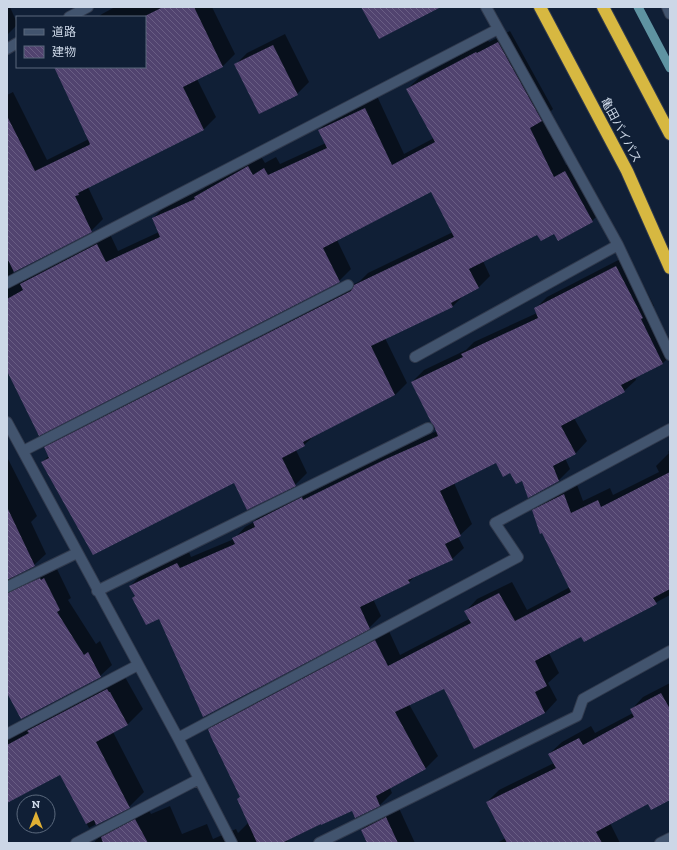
<svg xmlns="http://www.w3.org/2000/svg" width="677" height="850" font-family="'Zilla Slab','Noto Sans JP',serif">
<defs>
<pattern id="building-back-hatch" width="6" height="6" patternUnits="userSpaceOnUse"><rect width="6" height="6" fill="#51436f"/><path d="M-1 5l2 2M0 0l6 6M5-1l2 2" fill="none" stroke="#695d84"/></pattern>
</defs>
<rect width="100%" height="100%" fill="#101f36"/>
<path fill="#0007" d="M7,7H10L17,23V25L7,35Z
M115,7H212L235,54L223,66L197,79L216,117L204,129L88,187L103,219L91,231L13,272L16,277L109,232L118,251L159,232L153,218L165,206L203,189L207,185L260,155L265,163L276,157L280,164L326,143L319,130L331,118L377,96L404,154L434,138L407,89L420,77L488,40L489,42L510,31L553,109L543,119L566,165L577,159L604,209L592,221L555,233H538L483,261L490,276L478,288L463,296L453,306L385,338L407,383L395,395L316,434L304,445L296,450L307,473L295,485L234,482L42,462L49,456L45,448L58,436L360,281L368,273L453,232L432,190L337,240L351,269L339,281L7,369V95L13,92L47,160L89,139L55,67H145V17H98L102,14Z
M285,34L309,82L297,94L236,64L247,53Z
M628,255L654,306L652,308L670,343V356L663,363L635,377L636,380L624,391L574,418L587,441L576,453L565,458L570,469L558,481L523,480L497,462L454,483L472,524L458,537L464,548L452,559L415,576L409,582L373,599L381,616L369,628L160,618L133,598L135,595L130,586L142,574L189,552L191,557L234,539L245,527L254,522L265,510L313,487L315,490L399,448L437,431L412,382L424,370L466,350L474,342L537,313L535,309L547,297Z
M670,450V595L584,641L582,636L549,653L559,673L548,683L557,700L545,713L445,688L409,704L438,756L426,768L390,788L392,793L380,805L356,817L353,810L321,823L289,838L286,843H95V841L108,829L148,808L151,814L170,806L182,834L207,824L213,839L236,829L238,833L249,822L241,796L210,729L222,717L388,629L400,655L469,619L465,612L477,599L512,582L527,610L570,587L533,511L546,498L576,482L583,501L610,488L613,495L659,472L656,466L669,453L668,452Z
M7,457L37,516L31,522L46,554L34,565L12,576L13,578L16,581L56,567L71,598L68,600L96,644L100,641L112,665L100,676L7,691Z
M125,677L143,709L128,724L113,732L144,792L129,807L89,828L60,773L7,802V738Z
M670,683V799L648,803L610,823L620,843H497L506,838L487,802L499,790L554,763L549,754L562,742L591,726L595,733L633,713L631,710L643,697Z
M398,806L415,843H368L362,830L374,818Z"/>
<g fill="none" stroke-linecap="round" stroke-linejoin="round">
<path stroke="#5f93a2" stroke-width="9" d="M638,7L670,68"/>
</g>
<path fill="url(#building-back-hatch)" d="M163,7H194L223,67L183,87L204,130L78,193L79,195L75,196L92,232L14,272L7,258V116L35,171L89,145L90,144L54,67H145V16Z
M361,7H441L379,39Z
M498,42L542,121L530,128L554,177L565,171L593,222L558,241L554,234L541,241L537,235L469,269L479,288L451,303L453,307L371,346L395,395L303,442L305,446L282,458L296,486L247,510L234,483L93,555L41,462L49,458L44,447L351,291L354,285L454,237L431,192L323,248L340,282L39,436L7,371V299L23,290L20,284L97,244L106,262L160,237L152,218L195,199L194,197L248,166L253,175L264,168L268,175L327,148L318,130L365,108L392,165L435,142L406,89L476,52L477,53Z
M273,45L298,95L259,114L234,64Z
M616,266L643,318L641,319L663,364L621,385L625,392L561,426L576,454L553,466L559,481L528,498L522,481L516,484L510,473L503,477L496,463L440,491L461,536L445,544L453,560L408,580L410,583L360,607L370,629L203,717L159,619L146,625L132,598L135,596L129,586L177,563L180,568L235,544L232,538L255,527L253,522L302,497L303,500L386,459L438,436L434,426L431,422L411,382L463,357L461,354L538,318L534,308Z
M670,472V589L653,598L657,604L584,642L581,637L535,661L547,686L535,692L545,713L474,749L444,689L395,712L426,769L376,796L380,806L355,818L352,811L321,825V824L282,843H257L237,799L240,797L211,737L208,729L375,640L388,666L471,623L464,611L499,593L515,621L571,592L542,533L540,534L532,510L564,494L571,513L598,500L601,507Z
M7,507L35,566L7,580Z
M40,578L41,580L44,578L60,610L57,612L84,655L88,652L101,677L21,719L7,693V593Z
M107,689L109,692H110L128,725L96,742L130,808L96,825L94,820L86,824L60,775L7,803V745L29,733L27,731Z
M661,693L670,709V800L651,810L648,804L596,832L602,843H507L486,802L556,768L548,754L579,738L583,745L634,717L630,709Z
M386,817L398,843H367L361,830Z
M135,819L148,843H103L101,837Z"/>
<g fill="none" stroke-linecap="round" stroke-linejoin="round">
<defs>
<path id="minor" d="M486,7L618,245L670,355
M667,7L670,14
M69,17L88,7
M7,49L17,43
M7,283L498,29
M415,357L618,245
M7,422L178,738L232,843
M23,451L348,285
M7,587L77,553
M97,591L428,428
M7,734L138,665
M178,738L518,557L495,523L670,429
M76,843L199,779
M319,843L577,716L583,699L670,651
M660,843L670,838"/>
<path id="highway" d="M540,7L627,171L670,268
M603,7L670,134"/>
</defs>
<use href="#minor" stroke="#313a4d" stroke-width="12"/>
<use href="#highway" stroke="#313a4d" stroke-width="14"/>
<use href="#minor" stroke="#42546e" stroke-width="10"/>
<use href="#highway" stroke="#d7b841" stroke-width="12"/>
</g>
<g text-anchor="middle" stroke-width="3" stroke-linejoin="round" paint-order="stroke">
<g font-size="12" fill="#ccd7e7" stroke="#101f36">
<text transform="translate(621 130) rotate(62)" y="4">亀田バイパス</text>
</g>
</g>
<rect width="677" height="850" fill="none" stroke="#ccd7e7" stroke-width="16"/>
<rect x="16" y="16" width="130" height="52" fill="#101f36" stroke="#5b697d"/>
<rect x="24" y="29" width="20" height="6" fill="#42546e" stroke="#5b697d"/>
<text x="52" y="36" font-size="12" fill="#ccd7e7">道路</text>
<rect x="24" y="46" width="20" height="12" fill="url(#building-back-hatch)" stroke="#5b697d"/>
<text x="52" y="56" font-size="12" fill="#ccd7e7">建物</text>
<g transform="translate(36 814)"><circle r="19" fill="#101f36" stroke="#5b697d"/>
<path d="M0-3L7 15L0 10L-7 15Z" fill="#e0b034"/>
<text y="-6" font-size="11" font-weight="bold" text-anchor="middle" fill="#ccd7e7">N</text>
</g>
</svg>
